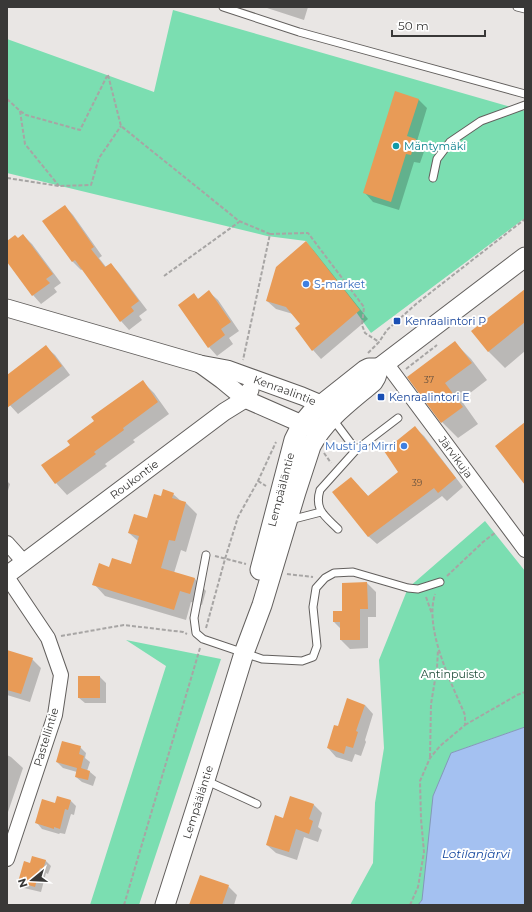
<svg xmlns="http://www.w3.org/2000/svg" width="532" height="912" font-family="Montserrat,sans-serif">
<rect width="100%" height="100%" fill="#e9e6e4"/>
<path fill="#7bdeb1" d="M173,10L525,111V218L371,333L306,241L267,236L7,173V39L154,92Z
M485,521L525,571V727L451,753L422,900L418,905H350L373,863L375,803L384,748L379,660L408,588Z
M126,640L221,659L139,905H90L166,666Z"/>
<path fill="#a4c1f1" stroke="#8498b9" d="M525,727V905H418L422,900L433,796L451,753Z"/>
<path fill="#0003" d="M264,7H308L304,20Z
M418,99L427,108L417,141L425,149L420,163L414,162L399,210L373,202L365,193Z
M65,206L73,215L102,256L99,258L106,267L111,264L119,273L147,310L139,316L142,320L129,330L121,321L83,269L81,270L73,262L44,221Z
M23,235L32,244L61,283L54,288L57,292L41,304L33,295L7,260V242L18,239Z
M306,242L314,251L368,319L321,359L313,350L301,324L293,314L276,309L267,301Z
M525,290V351L505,368L489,352L473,332Z
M209,292L218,300L239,331L229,338L233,344L217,356L209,347L194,295L198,299Z
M455,343L471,359L487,380L461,400L478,424L458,438L442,422L409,378Z
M46,347L55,355L70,375L18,414L7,402V376Z
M143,382L154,393L169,414L133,440L135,442L105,464L107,466L67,495L56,483L72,445Z
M415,428L424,436L463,487L447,501L442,496L377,544L368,536L351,478L369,497L400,472Z
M7,481L10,484L7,494Z
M173,494L181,501L186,503L197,514L186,552L181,550L174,573L195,579L206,591L202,605L191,602L186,620L105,596L94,584L110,568L131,565L138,541L129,533L148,519L162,497Z
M367,583L376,592V617H368V648L350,649L341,640V629L334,622Z
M7,651L32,659L41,668L30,702L7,695Z
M100,677L106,683V703H85L79,698Z
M365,705L373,714L365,740L366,742L361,756L355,754L352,762L336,757L328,748L338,728Z
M80,747L86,753L85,758L90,762L87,771L90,772L96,777L93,786L82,782L76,777L77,772L63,768L57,762Z
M7,755L11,757L23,768L7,815Z
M291,797L314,805L322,813L318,827L322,830L318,842L304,837L297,860L276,853L267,845L284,819Z
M71,801L76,806L74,815L71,814L65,834L60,833L59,834L42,829L37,823L55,804Z
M45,860L51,866L48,874L46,873L41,892L24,888L19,882L31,864Z
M228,886L237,895L234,905H190Z"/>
<path fill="#e89b57" d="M395,91L419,99L407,136L416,139L411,155L406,154L391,202L363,193Z
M65,205L94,247L91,249L105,267L111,263L139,301L131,307L134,311L120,322L75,260L72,262L42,221Z
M23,234L53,274L46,279L50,283L32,296L7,262V241L15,235L18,238Z
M306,241L360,310L312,351L295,328L300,324L286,307L266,301L276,267Z
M525,289V322L488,352L471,331Z
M209,290L231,322L221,329L225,335L208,348L178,305L194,293L198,299Z
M455,341L472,363L445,383L463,407L441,423L407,377Z
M46,345L62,366L7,408V375Z
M143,380L158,402L123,428L124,430L94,452L96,454L55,484L41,465L70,445L67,441L94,421L91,417Z
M525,422V485L495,446Z
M415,426L456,478L438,493L434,488L368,537L332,492L351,477L368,496L398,472L384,451Z
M163,489L174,493L172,498L186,502L175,541L169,540L161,568L195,578L190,594L180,591L174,610L92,585L99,563L109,567L112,558L131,564L139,536L128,533L134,514L147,518L154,494L161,496Z
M367,582L368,609H360V640H340V622H333V611H342V583Z
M7,650L33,658L21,694L7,690Z
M78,676H100V698H78Z
M347,698L365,705L356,731L358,732L353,748L346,746L344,754L327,748L334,725L338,726Z
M62,741L81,746L79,754L84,756L81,768L90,771L88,780L75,777L77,768L56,762Z
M57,796L71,800L68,810L65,809L60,829L54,827V829L35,823L42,799L55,803Z
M290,796L314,804L309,819L313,821L309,834L296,829L289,852L266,845L275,815L283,818Z
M32,856L46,860L43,869L40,868L35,887L18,882L24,861L30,863Z
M200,875L229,885L222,905H189Z"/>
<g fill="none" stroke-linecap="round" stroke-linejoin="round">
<defs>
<path id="service" d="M223,7L299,32L525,94
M517,7L525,9
M433,178L437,159L450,142L481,121L525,105
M332,418L356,450
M290,520L321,512
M338,529C325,516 314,510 320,490L356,450L398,418
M206,555L194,618L196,633L203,639L262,659L302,661L313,657L317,646L313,607L316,588L325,578L334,573L353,572L408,588L418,589L440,582
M207,781L257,804"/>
<g id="minor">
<path id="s1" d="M386,363L525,550"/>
<path d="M7,543L24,562"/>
<path d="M7,577L48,638L61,675L55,715L7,859"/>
</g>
<g id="tertiary">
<path id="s2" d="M7,308L200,364L227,369L302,396L321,404L329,414"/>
<path d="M200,364L222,380L245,399L302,424L309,426H315"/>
<path id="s3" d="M7,575L224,412L245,399L250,390"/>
</g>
<g id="secondary">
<path id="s4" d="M260,570L294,440L302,424L312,412L365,370L369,368H379"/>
<path id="s5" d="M165,905L205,780L244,653L262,605L296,492L311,446C325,419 351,401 373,382L376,377L379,368L525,257"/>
</g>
</defs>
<use href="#service" stroke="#625f5d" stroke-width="9"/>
<use href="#minor" stroke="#625f5d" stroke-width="16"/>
<use href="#tertiary" stroke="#625f5d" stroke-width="19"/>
<use href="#secondary" stroke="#625f5d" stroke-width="21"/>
<path stroke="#a7a5a4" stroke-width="2" stroke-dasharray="4 2" stroke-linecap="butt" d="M108,75L121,126L239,221L270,234L243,360
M7,99L20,111L26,115L80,130L107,76
M20,111L25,144L59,186
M7,178L59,186L91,185L99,158L121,126
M270,234L308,233L364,307L362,325L365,333L379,342
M164,276L239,222
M368,353L379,342L387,330L416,304L525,219
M406,369L437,345
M324,453L331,463
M258,481L266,486
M215,556L246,564
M287,574L313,577
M447,576L483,542L496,532
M426,597L432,614
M206,628L225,559L238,517L258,481L276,442
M61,636L124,625L183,632L187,634
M465,725L517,695L525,692
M430,757L431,704L437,668L438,650
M124,905L200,648
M410,905L418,887L424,852L421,819L420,781L430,758L440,746L465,725V715C451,682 424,629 435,594"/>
<use href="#service" stroke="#fff" stroke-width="7"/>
<use href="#minor" stroke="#fff" stroke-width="14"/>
<use href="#tertiary" stroke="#fff" stroke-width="17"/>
<use href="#secondary" stroke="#fff" stroke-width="19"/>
</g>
<circle fill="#0f9aa8" stroke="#fff" stroke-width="1.5" cx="396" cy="146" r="4"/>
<g fill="#3f7fe0" stroke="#fff" stroke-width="1.5">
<circle cx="306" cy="284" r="4"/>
<circle cx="404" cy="446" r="4"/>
</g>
<g fill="#1a4fb4" stroke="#fff" stroke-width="1.5">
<rect x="393" y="317" width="8" height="8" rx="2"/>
<rect x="377" y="393" width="8" height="8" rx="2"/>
</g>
<g text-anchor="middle" stroke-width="4" stroke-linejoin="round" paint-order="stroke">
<g font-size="9" fill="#65513f">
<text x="429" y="383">37</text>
<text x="417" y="486">39</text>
</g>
<g font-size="11" fill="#0d838f" stroke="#fff" text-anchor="start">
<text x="404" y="150">Mäntymäki</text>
</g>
<g font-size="11" fill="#366cbe" stroke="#fff" text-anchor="start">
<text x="314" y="288">S-market</text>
<text x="396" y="450" text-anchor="end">Musti ja Mirri</text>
</g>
<g font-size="11" fill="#164399" stroke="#fff" text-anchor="start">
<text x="405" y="325">Kenraalintori P</text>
<text x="389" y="401">Kenraalintori E</text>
</g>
<g font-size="11" fill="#393837" stroke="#fff">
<text dy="4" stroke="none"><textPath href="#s2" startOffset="290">Kenraalintie</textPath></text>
<text dy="4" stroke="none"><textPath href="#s1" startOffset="117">Järvikuja</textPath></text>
<text dy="4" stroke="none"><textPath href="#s3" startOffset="159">Roukontie</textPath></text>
<text dy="4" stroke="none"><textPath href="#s4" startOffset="83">Lempääläntie</textPath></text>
<text transform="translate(46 737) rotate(-73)" y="4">Pastellintie</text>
<text dy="4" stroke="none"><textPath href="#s5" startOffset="108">Lempääläntie</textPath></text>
</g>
<g font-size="11" fill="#1f4e3a" stroke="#fff">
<text x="453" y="678">Antinpuisto</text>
</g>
<g font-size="12" font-style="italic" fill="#11459e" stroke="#fff">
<text x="476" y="858">Lotilanjärvi</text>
</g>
</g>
<rect width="532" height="912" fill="none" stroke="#393837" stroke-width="16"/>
<g transform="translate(32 880) rotate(252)" stroke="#ffffff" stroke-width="3" paint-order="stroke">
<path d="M0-3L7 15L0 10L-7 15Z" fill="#393837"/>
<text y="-6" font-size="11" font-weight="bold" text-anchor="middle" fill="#393837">N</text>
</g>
<path d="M392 30v6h93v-6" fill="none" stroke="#393837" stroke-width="2"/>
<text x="398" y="30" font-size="12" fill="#393837" stroke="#ffffff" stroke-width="3" paint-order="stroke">50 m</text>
</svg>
